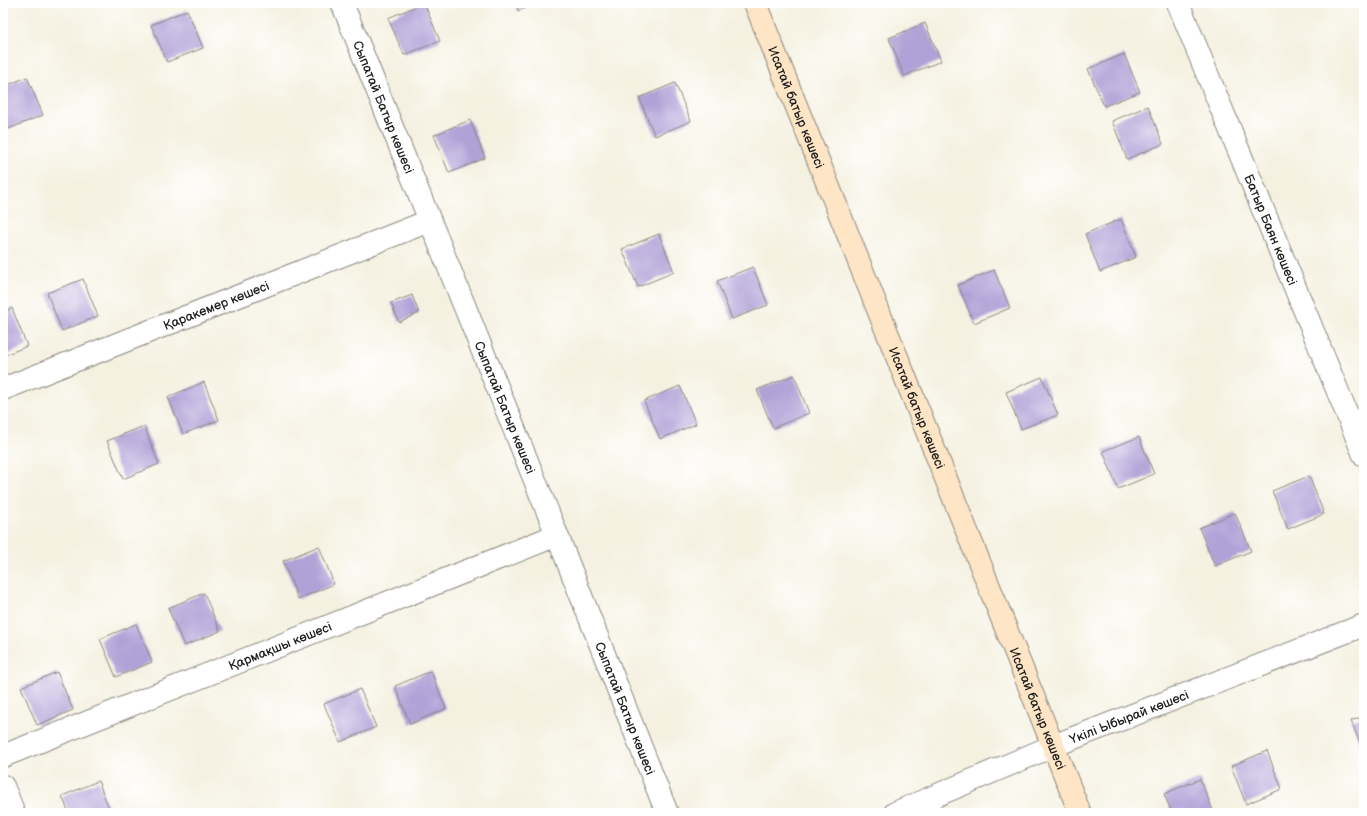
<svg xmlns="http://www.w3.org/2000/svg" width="1367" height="816" font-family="'Balsamiq Sans',sans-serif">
<rect width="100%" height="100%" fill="#fff"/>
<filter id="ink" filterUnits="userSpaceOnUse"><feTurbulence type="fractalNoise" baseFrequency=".025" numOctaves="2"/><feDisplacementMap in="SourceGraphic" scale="8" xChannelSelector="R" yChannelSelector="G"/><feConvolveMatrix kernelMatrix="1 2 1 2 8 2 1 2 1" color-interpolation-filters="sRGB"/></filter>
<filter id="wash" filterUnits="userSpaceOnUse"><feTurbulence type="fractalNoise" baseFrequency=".012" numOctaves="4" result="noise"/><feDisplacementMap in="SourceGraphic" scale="16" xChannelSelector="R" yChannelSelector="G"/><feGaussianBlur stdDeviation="0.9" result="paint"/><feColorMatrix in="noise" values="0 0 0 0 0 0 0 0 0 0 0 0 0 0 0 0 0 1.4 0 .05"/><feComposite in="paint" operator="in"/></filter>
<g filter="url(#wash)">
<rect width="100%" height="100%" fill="#f5f1e1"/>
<g id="blocks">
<path fill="#b0a1d7" d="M424,3L440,41L404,55L388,18Z
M515,3H538L518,11Z
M187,10L203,48L167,62L151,25Z
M925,23L941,61L904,76L889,38Z
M1124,54L1140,92L1104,106L1088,69Z
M27,77L43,115L6,130L3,122V87Z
M675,83L691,121L655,136L639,98Z
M1148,106L1163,144L1127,159L1112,121Z
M470,120L485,158L449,173L434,135Z
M1121,219L1136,257L1100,272L1085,234Z
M659,234L674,272L638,287L622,249Z
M753,267L768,305L732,319L717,281Z
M994,270L1010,308L974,323L958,285Z
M83,279L98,316L62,331L47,293Z
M412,295L419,313L399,322L391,303Z
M12,308L27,346L3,356V312Z
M794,375L809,413L773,428L757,390Z
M1042,377L1058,415L1021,429L1006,392Z
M204,382L219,420L183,434L168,397Z
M680,386L696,424L660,439L644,401Z
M144,426L159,464L123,479L107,441Z
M1139,437L1154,474L1118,489L1103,451Z
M1309,476L1324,514L1288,529L1272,491Z
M1235,513L1251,551L1215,566L1199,528Z
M319,546L334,584L298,599L283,561Z
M204,593L220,631L184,646L168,608Z
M136,624L152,662L116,677L100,639Z
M431,671L446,709L410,724L395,686Z
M57,672L73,710L37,725L21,687Z
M360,689L376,727L340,742L324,704Z
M1364,716V753L1351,721Z
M1267,751L1282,789L1246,804L1231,766Z
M1200,779L1214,813H1172L1164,794Z
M98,781L111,813H69L62,796Z"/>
</g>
</g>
<g filter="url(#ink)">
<use href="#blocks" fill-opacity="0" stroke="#88867e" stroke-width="1"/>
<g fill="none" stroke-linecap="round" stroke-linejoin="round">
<defs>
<g id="street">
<path id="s1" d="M342,3L557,535L667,813"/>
<path id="s2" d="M1178,3L1364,455"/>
<path id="s3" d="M3,389L429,221"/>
<path id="s4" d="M3,756L557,535"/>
<path d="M3,786L14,813"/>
<path id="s5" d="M895,813L1053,746L1364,625"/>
</g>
<g id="secondary">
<path id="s6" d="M755,3L1080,813"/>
</g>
</defs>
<use href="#street" stroke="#88867e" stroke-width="24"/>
<use href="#secondary" stroke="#88867e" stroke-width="24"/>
<use href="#street" stroke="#fff" stroke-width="22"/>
<use href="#secondary" stroke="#fee5c5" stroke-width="22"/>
</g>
</g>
<g text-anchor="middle" stroke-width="3" stroke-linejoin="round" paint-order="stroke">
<g font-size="13" fill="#1c1c1c" stroke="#fff">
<text dy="5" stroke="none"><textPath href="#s1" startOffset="112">Сыпатай Батыр көшесі</textPath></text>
<text dy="5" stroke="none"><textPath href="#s6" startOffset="112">Исатай батыр көшесі</textPath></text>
<text dy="5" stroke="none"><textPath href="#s2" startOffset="245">Батыр Баян көшесі</textPath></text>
<text dy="5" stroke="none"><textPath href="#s3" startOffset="229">Қаракемер көшесі</textPath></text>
<text dy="5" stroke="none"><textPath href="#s1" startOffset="436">Сыпатай Батыр көшесі</textPath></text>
<text dy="5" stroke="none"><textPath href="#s6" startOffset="436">Исатай батыр көшесі</textPath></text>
<text dy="5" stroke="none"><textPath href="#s4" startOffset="298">Қармақшы көшесі</textPath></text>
<text dy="5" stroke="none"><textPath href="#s1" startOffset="760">Сыпатай Батыр көшесі</textPath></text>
<text dy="5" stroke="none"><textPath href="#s6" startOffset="760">Исатай батыр көшесі</textPath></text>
<text dy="5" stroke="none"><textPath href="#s5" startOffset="253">Үкілі Ыбырай көшесі</textPath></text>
</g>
</g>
<rect width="1367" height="816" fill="none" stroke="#fff" stroke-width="16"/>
</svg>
